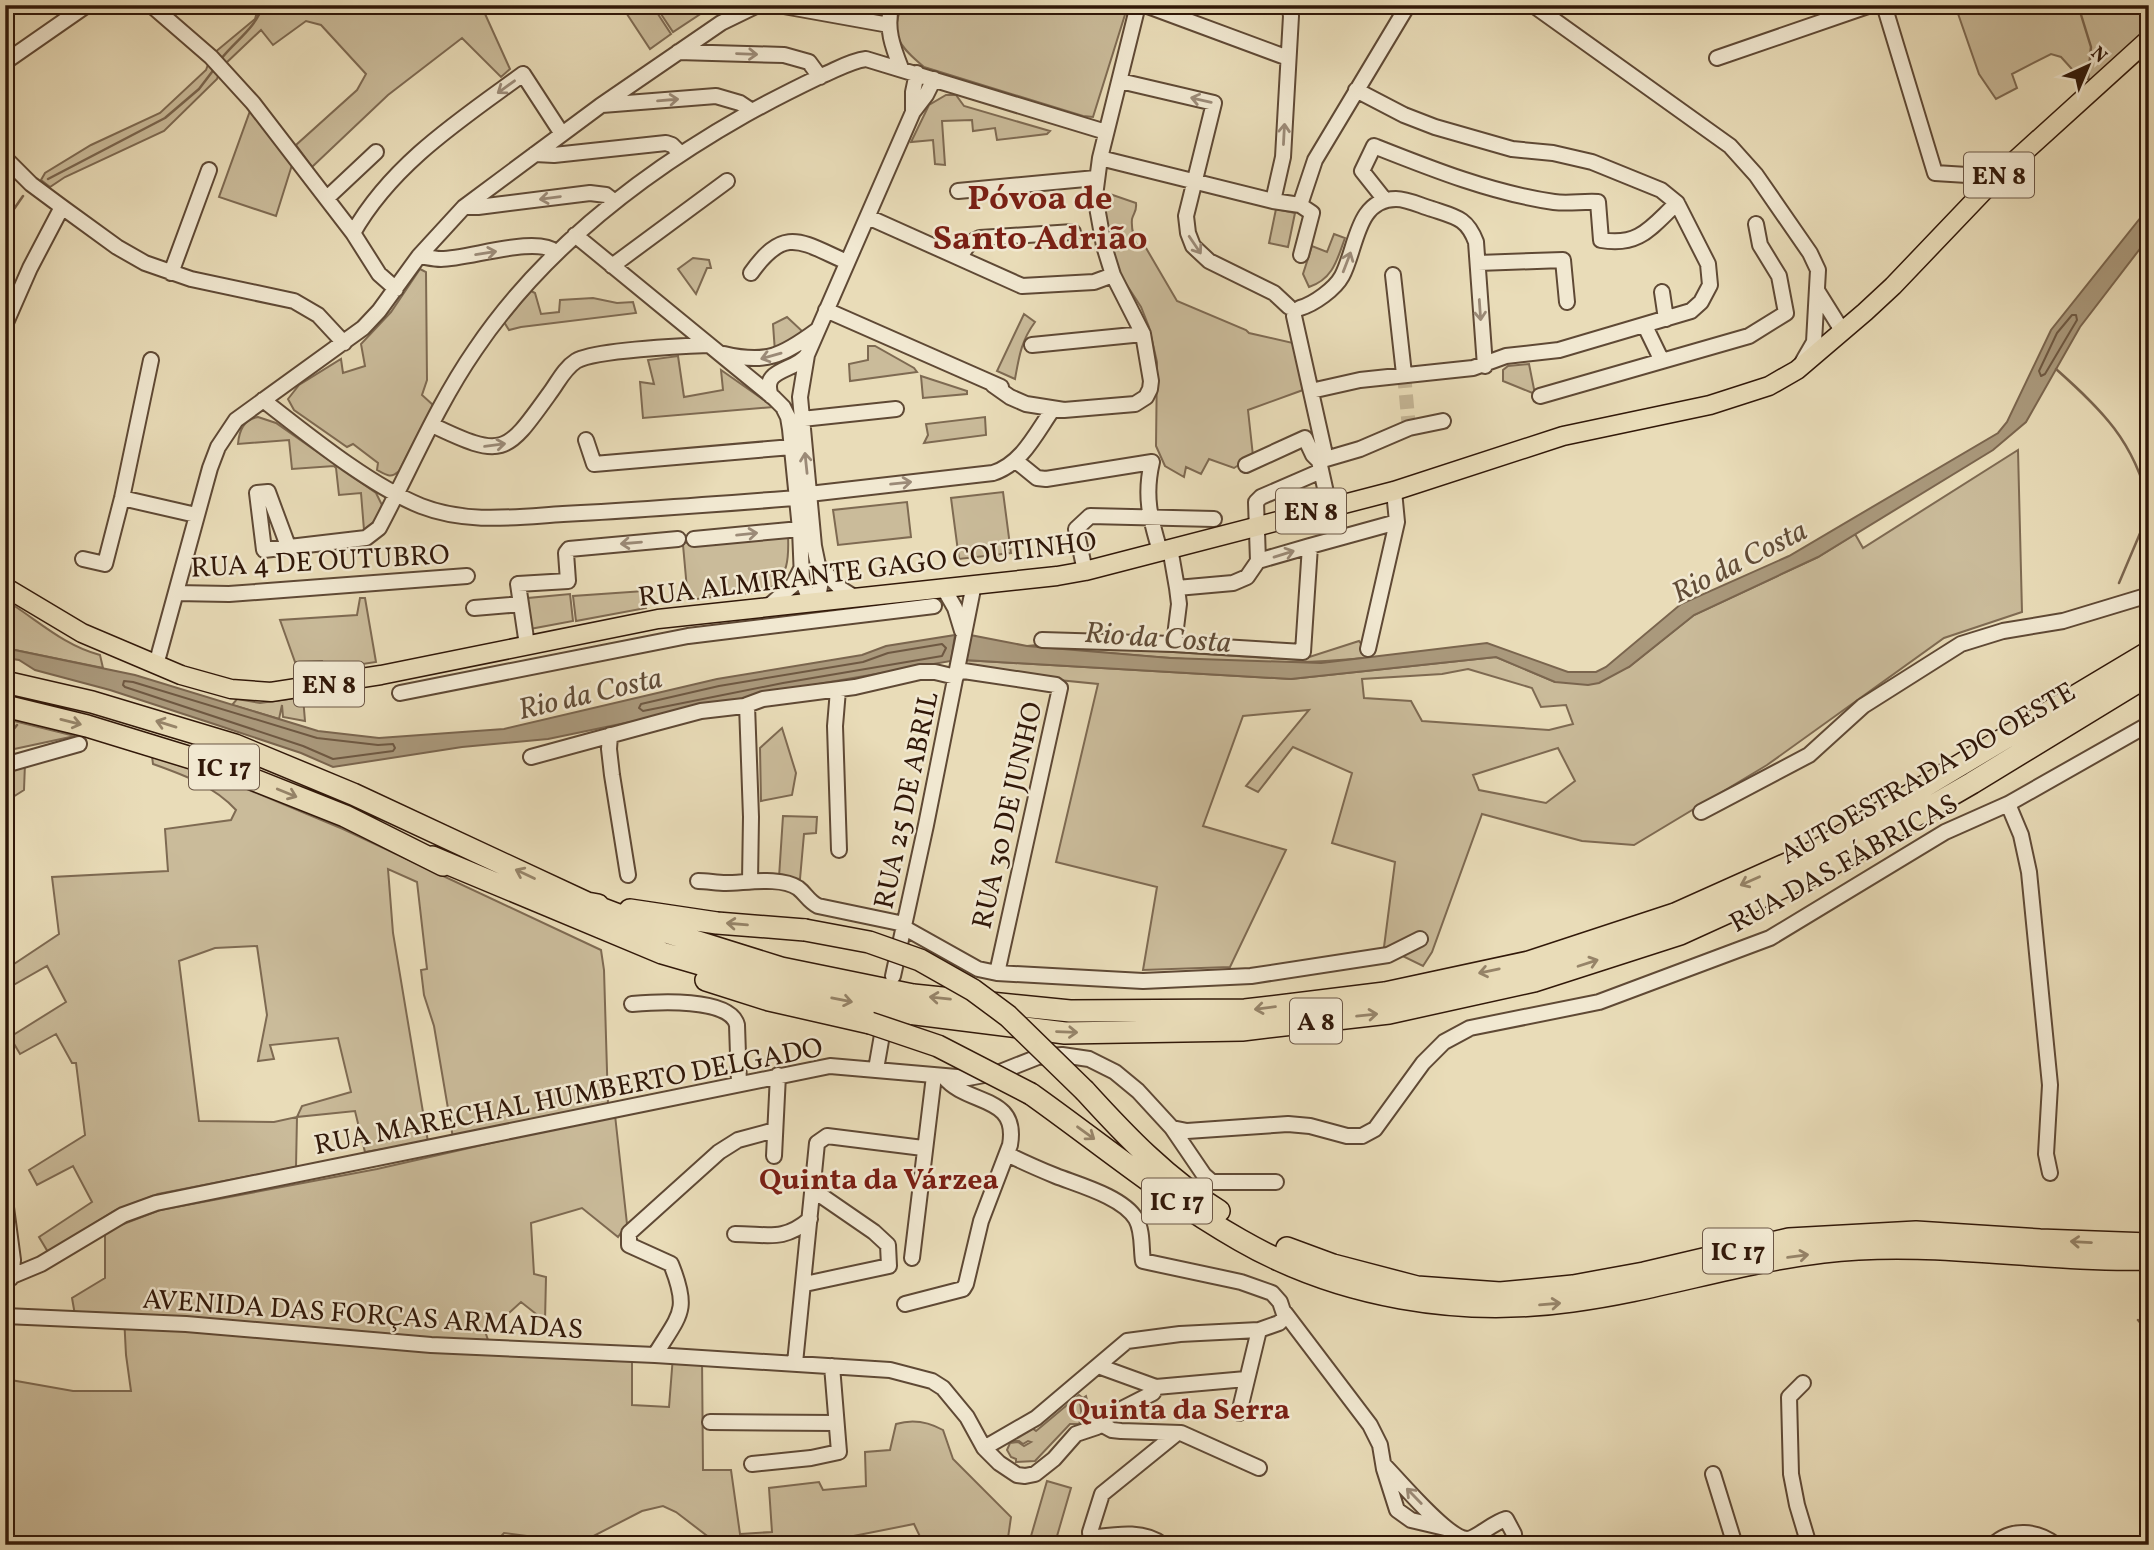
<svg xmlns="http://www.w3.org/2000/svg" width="2154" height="1550" font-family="Vollkorn,serif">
<rect width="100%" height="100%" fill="#e9dcb8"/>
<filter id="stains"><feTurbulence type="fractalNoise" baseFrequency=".00286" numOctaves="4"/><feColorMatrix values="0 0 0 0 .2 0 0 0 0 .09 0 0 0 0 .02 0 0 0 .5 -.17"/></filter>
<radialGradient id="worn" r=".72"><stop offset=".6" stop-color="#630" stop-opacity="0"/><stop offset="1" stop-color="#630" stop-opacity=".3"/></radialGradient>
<path fill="#cabb9a" stroke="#7e6a52" stroke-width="2" fill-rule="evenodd" d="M259,5H481L510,69L501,77L462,38L388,95L312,167L296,145L357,90L366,74L321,25L306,21L273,45L261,30L225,64L214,53L255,19Z
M621,5H652L671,34L650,49Z
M655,5H714L673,32Z
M902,5H1128L1093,117L1083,116L924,67C901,48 889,36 902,5Z
M1955,5H2143L2149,13V33L2096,80L2080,78L2061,57L2051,54L2012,74L2017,88L1996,99L1979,74Z
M209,62L219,73L217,79L164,131L65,177L50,187L41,180L45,173L91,145L160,113L206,70Z
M946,95H956L964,106L1050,131L1047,134L997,140L995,128L973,131L972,120L942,121L945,165L935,164L933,140L911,142L929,105Z
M250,111L291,158L292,165L276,216L219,197Z
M1104,192L1136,203C1137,211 1134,212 1132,219C1131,229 1134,239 1138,248H1146L1177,301L1246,330L1249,333L1293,343L1303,390L1248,410L1253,456L1234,468L1209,459L1201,474L1186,467L1184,477L1165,466L1156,446L1157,362L1149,327L1141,307L1119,273L1102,215Z
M1276,209L1295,213L1288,247L1269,243Z
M1334,234L1345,238C1337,260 1333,279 1309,287L1303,274L1312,246L1327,252Z
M693,258L709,260L711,268H707L696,294L678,269Z
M420,269L426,272L427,380L422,395L433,405L399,471C391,479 386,475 377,470L378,463L353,444L347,447L294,410L288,399L299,385L341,359L343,373L365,366L361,344L391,312Z
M531,291L535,293L541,314L559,312L560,300L593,298L617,303L633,302L636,313L521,327L509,330L504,322Z
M1024,314L1035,322C1021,341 1019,357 1015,379L997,371Z
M787,317L802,331L791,345L775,352L773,324Z
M868,346H875L914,368L917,372L850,381L849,364L868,360Z
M678,356L684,397L723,390L721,370L774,407L643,418L640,382L654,384L648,360Z
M1529,364L1535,394L1503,381V370L1508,366Z
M921,376L967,391V394L923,398Z
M258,417L276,423L376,493L382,505L375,521L364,530L361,493L339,495L336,468L334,466L292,469L289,440L238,444C239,431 244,419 258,417Z
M985,417L986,435L924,443L928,435L926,424Z
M2018,450L2022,612L1944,638L1767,765L1634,845L1582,841L1482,814L1432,952L1423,966L1384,947L1395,862L1332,843L1352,773L1293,747L1258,792L1246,786L1309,710L1243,716L1203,826L1286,850L1230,967L1143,970L1157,887L1056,862L1098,684L1018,676L962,666L964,660L1291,679L1496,657L1555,682L1629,667L1694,615L1818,557L1855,534L1863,548ZM1468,669L1532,688L1541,707L1566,705L1573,724L1549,730L1422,721L1411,701L1364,698L1362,679L1442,674ZM1558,748L1575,781L1546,803L1479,790L1473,775Z
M1003,492L1011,553L959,559L951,498Z
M907,502L911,537L838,545L833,510Z
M788,534C789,558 789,578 766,591L688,600L683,545L680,543Z
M644,591L646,608L576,621L573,596Z
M570,594L573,621L530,629L528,598Z
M360,598H365L376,662L323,670L322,661L295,662L280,620L357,615Z
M13,605C42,624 66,646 100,655L103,668L5,648V622Z
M1359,641L1372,657C1259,671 1140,655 1027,646L1047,644L1300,660Z
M303,697L305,721L283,717L282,705L279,719L232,705L237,699L260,703Z
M5,719H6L75,736L5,751V734L8,732V723L5,722Z
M782,728L796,773L792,795L761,801L760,748Z
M152,756L230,782L343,829L601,950L604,970L608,1104L453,1138L434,1026L424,995L421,970L427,969L417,882L388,869L393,933L428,1142L365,1152L355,1111L297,1117L296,1167L158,1194L116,1210L48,1252L39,1237L92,1202L73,1166L37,1185L29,1170L85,1135L76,1063H72L56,1034L20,1054L10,1037L66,1002L47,966L10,987L5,979V970L59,934L52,877L168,871L165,829L231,820L236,810C214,786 184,775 153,764ZM257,946L267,1015L258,1061L274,1059L270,1045L338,1038L351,1092L302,1106L297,1117L274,1122L199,1121L179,961L215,948Z
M25,763L24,790L5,802V770Z
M783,816L817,817L816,833L804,834L800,879L779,877Z
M615,1115L627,1224L618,1237L582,1208L531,1223L534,1274L546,1277L545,1321L521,1302L486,1334L488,1340L569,1346H632V1405L669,1407L673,1356L702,1358L703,1470H731L740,1534L772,1532L769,1488L819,1482L823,1490L866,1486L865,1452L890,1450L896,1424C912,1419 927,1421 943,1430L953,1459L1011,1517L1008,1538L1029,1543L1047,1481L1071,1488L1055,1543L1058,1545H924L914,1524L808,1545H719L676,1512L663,1506L642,1511L580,1543L504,1533L493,1545H5V1379L73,1391H131L126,1355L124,1316L75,1315L72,1298L105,1278V1231L160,1210L377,1169Z
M1079,1395L1083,1398L1086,1396L1087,1400L1080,1401L1082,1419L1079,1420L1080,1424H1070L1035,1461L1016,1462V1459L1011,1457L1007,1450L1010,1443L1018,1442L1024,1446L1031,1442L1028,1441L1023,1444L1019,1441H1013V1435L1032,1428L1036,1431Z"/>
<path fill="#aa997c" stroke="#7a654e" stroke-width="2" d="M2149,207V237L2080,327L2026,422L1993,450L1818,557L1694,615L1629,667L1599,683L1588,685L1555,682L1496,657L1291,679L964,660L970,635L1027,646L1170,658L1321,663L1487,643L1568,672H1596L1606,667L1681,604L1789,556L1998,433L2007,422L2051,330Z
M955,635L951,661L784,690L548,739L462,747L333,767L301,753L214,724L110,690L35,670L19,660L5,658V648L135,675L318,731L379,738L504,729L717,679L862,655L886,646Z"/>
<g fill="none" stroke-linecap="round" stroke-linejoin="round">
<path stroke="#6e5842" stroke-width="2" d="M2072,315H2076L2077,320L2045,374L2041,376L2039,371L2057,333Z
M942,644L946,648L942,656L783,683L643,711L639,708L641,704L719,686L863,662L888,653Z
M124,681L133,682L317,738L378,745L393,744L395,748L393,751L333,759L303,746L125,687L123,685Z"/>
<path stroke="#7a654e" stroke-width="2.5" d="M2078,5L2091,47L2088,79
M221,59C235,41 256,28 263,5
M48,179L165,118L199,89L215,68
M5,222L23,196
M2056,369C2102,410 2134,441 2149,504
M2119,583L2141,531L2149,504
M5,740L17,725
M2138,1320L2149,1333"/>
<path stroke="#c4b595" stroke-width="14" stroke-dasharray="14 7" stroke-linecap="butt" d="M1404,374L1409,428"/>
<defs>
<path id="minor" d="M151,5L211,57L253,103L353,233L379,274L396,289
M778,5L889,25
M892,5C885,27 893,48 901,68
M1145,5L1288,58
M1533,5L1730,146L1756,175L1810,253L1818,270L1814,342L1803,361
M1884,5L1935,173L1967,175L1982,193
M678,52L784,55L809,62L820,77
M1717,58L1871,5
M5,62L87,5
M1120,81L1214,103L1186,216L1188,233L1193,246L1209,261L1274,293L1289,307
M602,105L716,96L740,103L752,111
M913,112V92L917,73
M535,154L554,155L666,143L672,145L681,154
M5,158L31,184L62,207L117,247L145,263L191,279L294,301L318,315L344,343
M1100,158L1273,201L1300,205L1312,213L1301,255
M958,191L1096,178
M327,198L376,152
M1385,200L1362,171L1374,146C1432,169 1492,193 1554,202C1569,204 1583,201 1598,202L1601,240C1640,247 1652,226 1677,203
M1273,201L1283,157L1291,16L1289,5
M1300,205L1315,160L1408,5
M464,207H478L590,193L606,195L615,202
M868,217L1022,286L1094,282L1113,275
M353,233C392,164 460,120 523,74L562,134
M575,235L774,398L783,407L788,417L790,429L800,529L802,579L807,593L813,601L819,593L821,580L814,546L800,397L807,355L913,112L926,95L934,79
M419,256C426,257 434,259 441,259C469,259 536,235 556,252
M960,258C965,248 969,242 980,238L1073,232
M1478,263L1563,260L1567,302
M612,266L727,181
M171,273L209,170
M751,273C785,225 801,242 847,262
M1393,275L1404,374
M1662,292L1666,319
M1818,292L1843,332
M1300,308C1314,304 1335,289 1342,276C1357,248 1356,199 1396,199C1408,199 1421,206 1432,209C1456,217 1467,218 1476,242L1485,366
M826,310L1001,387
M1294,316L1324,450L1319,461L1329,506
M5,325L30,268L62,207
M1645,326L1662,361
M1032,345L1143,334
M724,354C766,364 782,356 816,331
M993,385L1010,397L1026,404L1064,410L1135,404L1146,397L1150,389L1151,381L1143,334L1113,275L1104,246L1095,196L1100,158L1138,5
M1311,391L1360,380L1473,368L1506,356L1559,350L1691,311L1701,302L1710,285L1708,264L1677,203L1661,190L1592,162L1553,153L1512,149L1435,127L1404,115L1356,90
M771,396C760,368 795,372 807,355
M1540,396L1749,336L1786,313L1779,276L1760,245L1756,224
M263,400C308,435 369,485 421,506C467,524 515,517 563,514C641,510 718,504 796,498
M802,419L896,409
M432,425C505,460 506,454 552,390C559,380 565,368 576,361C594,350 684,346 709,345
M586,440L594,464L792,447
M1016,461L1037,478L1046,479L1152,462C1144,496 1150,518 1160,551
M1246,465L1305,438L1313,455L1319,461L1360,449L1409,428L1443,421
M809,494L993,473C1022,464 1036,433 1053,409
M122,498L196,515
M694,539L800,529
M288,546L268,492L257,493L264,550L366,538L379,528C411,468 437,405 475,350C543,249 641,174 745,115C770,101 796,88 821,76C836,70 850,61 866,59L1106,132
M1170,548L1177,588L1233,583L1247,577L1258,561L1310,546
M83,559L105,564L122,498L151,360
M1258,561L1256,502L1261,497L1321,471
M819,566L841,589L854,597
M1085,571L1076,529L1090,516L1214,519
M943,587L955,608L962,631
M176,593L229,594L467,576
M770,605L793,585L801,569
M474,608L521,604
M1042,640L1174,644L1303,652L1310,546L1397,522
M1174,644L1179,604L1177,588
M527,645L518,584L568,581L566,553L569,549L678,539
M1368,649L1397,522L1394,491
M156,665L210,468L218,447L236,420L363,328L379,311L419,256L464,207L600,106L721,23L758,5
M957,670L1056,685L1060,688L997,973
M838,690L835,726L839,850
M400,693L688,636L934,606
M747,705L751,817L750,881
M610,735L609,749L612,775L628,875
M531,757L656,723L701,711L744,706L763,699L855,687L920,672H935L956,677
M5,765L79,744
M2008,804L2021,835L2029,872L2050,1085L2046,1154L2050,1173
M1701,812L1809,755L1863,706L1961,644L2003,631L2063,621L2149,595
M698,881C707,881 717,883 726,883C745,883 781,876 798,888C806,894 808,901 818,906L904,924
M903,927L978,969L997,973L1143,981L1251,976L1388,955L1420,939
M893,976L926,825L974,584
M632,1004C655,1002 730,997 737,1025L739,1084
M876,1069L882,1035
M1172,1128L1187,1131L1288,1124L1310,1126L1347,1136H1362L1375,1129L1423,1063L1444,1042L1470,1028L1599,1002L1770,938L1945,832L2008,804L2149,724
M774,1156L778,1075
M5,1200L13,1260L11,1278
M735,1234C768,1234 783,1242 810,1219
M912,1258L934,1076
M5,1279L41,1264L123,1215L156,1203L830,1066L968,1078L1000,1072L1038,1057L1062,1055L1089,1059L1115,1072L1138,1091L1172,1128L1204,1175L1212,1182H1276
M805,1284L889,1266L888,1245L874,1232L813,1190
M905,1304L963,1289L966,1284L981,1221L1010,1145C1019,1094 967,1106 944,1077
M1285,1313L1370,1425L1380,1445L1384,1469L1397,1510L1411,1520L1445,1528
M5,1316L186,1324L431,1345L655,1355L890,1370L932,1381L943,1388L967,1417L984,1448L999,1463L1017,1475L1025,1476L1035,1474L1054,1459L1076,1434L1097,1427L1104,1418L1153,1393L1156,1387L1246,1379
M655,1355C680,1314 690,1311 671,1264L629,1245V1233L719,1152L738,1140L775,1130
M795,1363L817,1143L827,1136L923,1148
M1098,1366L1156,1387
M1803,1383L1789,1397L1791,1474L1797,1505L1809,1545
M1239,1413L1259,1330
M710,1422L835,1423
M1101,1424L1112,1430L1121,1431L1181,1433L1259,1468
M984,1448L1036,1418L1127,1341L1180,1334L1259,1330L1279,1323L1285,1317L1280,1302L1272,1293L1241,1282L1143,1261C1141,1248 1143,1231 1136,1219C1123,1197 1079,1185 1056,1176C1039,1169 1023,1162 1007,1154
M752,1464L811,1458L839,1452L832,1366
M1384,1465C1400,1481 1447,1538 1467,1539C1476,1539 1492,1523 1506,1519L1514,1534L1515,1545
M1713,1474L1735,1545
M1090,1538C1114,1535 1143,1529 1163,1545
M1091,1545L1090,1532L1102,1494L1176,1434
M1993,1545C2011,1528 2037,1530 2056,1545"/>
<path id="major" d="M5,587L82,633L181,675L231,689L271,692L381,675L658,619L1057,576L1085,571L1394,491L1563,436L1710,405L1769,386L1797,370L1865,312L1893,286L1999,175L2149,39"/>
<path id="highway" d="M5,682L92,702L235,745L353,794L587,903L598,905
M5,706L87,726L224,768L345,816L443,865
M432,857L662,953L783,988L908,1013L1065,1033L1242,1030L1389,1013L1534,981L1680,934L1825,868L1972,783L2149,675
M587,903L650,927L781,968L913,995L1070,1011L1245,1010L1385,993L1529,962L1675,914L1818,850L2149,652
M630,910L717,923L805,930
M706,980L769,1000L870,1023
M1085,1091C1126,1136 1167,1179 1219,1211
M1031,1094C1100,1143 1166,1198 1240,1240C1339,1297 1459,1317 1572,1301C1657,1290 1738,1262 1823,1252C1932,1239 2040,1262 2149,1259
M1287,1248L1333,1265L1417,1287L1500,1293L1573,1286L1644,1273L1789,1239L1916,1232L2040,1240L2149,1244"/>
</defs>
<use href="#minor" stroke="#5f4935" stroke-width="18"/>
<use href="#major" stroke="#311809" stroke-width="21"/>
<use href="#highway" stroke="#311809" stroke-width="24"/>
<use href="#minor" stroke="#f1e8d1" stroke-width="14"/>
<use href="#major" stroke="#e9dcb8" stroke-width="18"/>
<use href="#highway" stroke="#e9dcb8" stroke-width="21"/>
<defs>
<path id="highway-bridge" d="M805,930L869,942L920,960L973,990L1008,1016L1085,1091
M870,1023L938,1046L1031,1094"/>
</defs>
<use href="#highway-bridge" stroke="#311809" stroke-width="24" stroke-linecap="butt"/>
<use href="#highway-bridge" stroke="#e9dcb8" stroke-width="21"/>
</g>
<defs><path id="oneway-shaft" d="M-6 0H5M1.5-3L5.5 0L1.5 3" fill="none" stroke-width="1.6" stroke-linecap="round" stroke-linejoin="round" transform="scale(1.75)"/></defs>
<g stroke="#9b8a77">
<use href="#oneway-shaft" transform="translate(747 54) rotate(2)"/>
<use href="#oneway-shaft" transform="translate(506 87) rotate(144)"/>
<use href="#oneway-shaft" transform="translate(668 100) rotate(-5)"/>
<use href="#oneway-shaft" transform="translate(1201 100) rotate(-167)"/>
<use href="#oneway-shaft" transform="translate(1284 134) rotate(-87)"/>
<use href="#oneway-shaft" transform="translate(550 198) rotate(172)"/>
<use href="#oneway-shaft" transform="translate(1195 245) rotate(56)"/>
<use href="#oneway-shaft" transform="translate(486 253) rotate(-9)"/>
<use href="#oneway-shaft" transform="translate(1347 262) rotate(-69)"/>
<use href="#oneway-shaft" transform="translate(1480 310) rotate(86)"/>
<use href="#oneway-shaft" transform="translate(771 356) rotate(164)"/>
<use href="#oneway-shaft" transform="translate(495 445) rotate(-8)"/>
<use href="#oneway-shaft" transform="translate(806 463) rotate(-96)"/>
<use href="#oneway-shaft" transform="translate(901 483) rotate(-6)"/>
<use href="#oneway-shaft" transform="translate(747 534) rotate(-6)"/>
<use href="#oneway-shaft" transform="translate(631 543) rotate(175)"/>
<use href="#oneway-shaft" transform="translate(1284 554) rotate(-17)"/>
<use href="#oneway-shaft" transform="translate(1414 1496) rotate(-134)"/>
</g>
<g stroke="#968469">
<use href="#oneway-shaft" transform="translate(71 722) rotate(14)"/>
<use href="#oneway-shaft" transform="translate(166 724) rotate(-163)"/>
<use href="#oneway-shaft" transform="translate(287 793) rotate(22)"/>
<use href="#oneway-shaft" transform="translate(525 874) rotate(-155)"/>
<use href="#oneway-shaft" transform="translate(1750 881) rotate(156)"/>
<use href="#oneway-shaft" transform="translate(737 924) rotate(-175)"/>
<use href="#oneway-shaft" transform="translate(1588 963) rotate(-18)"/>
<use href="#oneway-shaft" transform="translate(1489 971) rotate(168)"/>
<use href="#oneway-shaft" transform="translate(940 998) rotate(-174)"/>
<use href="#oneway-shaft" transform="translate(842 1000) rotate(11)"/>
<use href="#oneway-shaft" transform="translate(1265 1008) rotate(173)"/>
<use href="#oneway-shaft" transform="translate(1367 1015) rotate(-6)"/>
<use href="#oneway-shaft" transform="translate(1067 1032) rotate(2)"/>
<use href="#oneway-shaft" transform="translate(1086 1133) rotate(36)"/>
<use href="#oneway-shaft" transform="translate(2081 1242) rotate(-177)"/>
<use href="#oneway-shaft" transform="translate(1798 1256) rotate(-8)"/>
<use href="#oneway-shaft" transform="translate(1550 1304) rotate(-5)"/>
</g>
<g text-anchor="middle" stroke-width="5" stroke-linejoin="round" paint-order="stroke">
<g fill="#f1e8d1" stroke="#6b5645" stroke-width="2">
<rect x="1964" y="152.5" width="70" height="45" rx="5"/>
<rect x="1276" y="488.5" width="70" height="45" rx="5"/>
<rect x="294" y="661.5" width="70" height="45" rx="5"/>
<rect x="189" y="744.5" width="70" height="45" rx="5"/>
<rect x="1290" y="998.5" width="52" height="45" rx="5"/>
<rect x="1142" y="1178.5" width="70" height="45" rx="5"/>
<rect x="1703" y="1228.5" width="70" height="45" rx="5"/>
</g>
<g font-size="26" font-weight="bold" fill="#311809">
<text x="1999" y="184">EN 8</text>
<text x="1311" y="520">EN 8</text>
<text x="329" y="693">EN 8</text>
<text x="224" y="776">IC 17</text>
<text x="1316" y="1030">A 8</text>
<text x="1177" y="1210">IC 17</text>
<text x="1738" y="1260">IC 17</text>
</g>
<g font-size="28" fill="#311809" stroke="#f1e8d1">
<text transform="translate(320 560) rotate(-3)" y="10">RUA 4 DE OUTUBRO</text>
<text transform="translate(867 568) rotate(-7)" y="10">RUA ALMIRANTE GAGO COUTINHO</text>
<text transform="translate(1927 772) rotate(-30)" y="10">AUTOESTRADA DO OESTE</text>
<text transform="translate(905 800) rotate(-78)" y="10">RUA 25 DE ABRIL</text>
<text transform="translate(1006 815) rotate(-77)" y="10">RUA 30 DE JUNHO</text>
<text transform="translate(1843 862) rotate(-29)" y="10">RUA DAS FÁBRICAS</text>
<text transform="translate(568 1095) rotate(-11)" y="10">RUA MARECHAL HUMBERTO DELGADO</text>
<text transform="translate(363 1313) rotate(4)" y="10">AVENIDA DAS FORÇAS ARMADAS</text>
</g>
<g font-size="30" font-style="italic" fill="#614c37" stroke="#f1e8d1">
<text transform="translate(1739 561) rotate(-27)" y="10">Rio da Costa</text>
<text transform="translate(1158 637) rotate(4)" y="10">Rio da Costa</text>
<text transform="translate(590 693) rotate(-13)" y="10">Rio da Costa</text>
</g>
<g font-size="30" font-weight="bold" fill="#7a1f14" stroke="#f1e8d1">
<text x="879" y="1189">Quinta da Várzea</text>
<text x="1179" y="1419">Quinta da Serra</text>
</g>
<g font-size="35" font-weight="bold" fill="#7a1f14" stroke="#f1e8d1">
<text x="1040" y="209">Póvoa de<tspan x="1040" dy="40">Santo Adrião</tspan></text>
</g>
</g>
<rect width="2154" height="1550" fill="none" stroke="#e9dcb8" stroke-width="28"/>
<rect x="7" y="7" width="2140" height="1536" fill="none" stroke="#311809" stroke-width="3.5"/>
<rect x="14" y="14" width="2126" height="1522" fill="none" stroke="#311809" stroke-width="2"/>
<g transform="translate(2088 66) rotate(44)" stroke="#f1e8d1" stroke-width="5" paint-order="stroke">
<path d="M0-5L12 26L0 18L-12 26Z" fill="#311809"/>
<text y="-10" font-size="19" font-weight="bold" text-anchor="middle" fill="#311809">N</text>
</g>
<rect width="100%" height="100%" filter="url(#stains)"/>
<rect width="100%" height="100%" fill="url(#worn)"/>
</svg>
